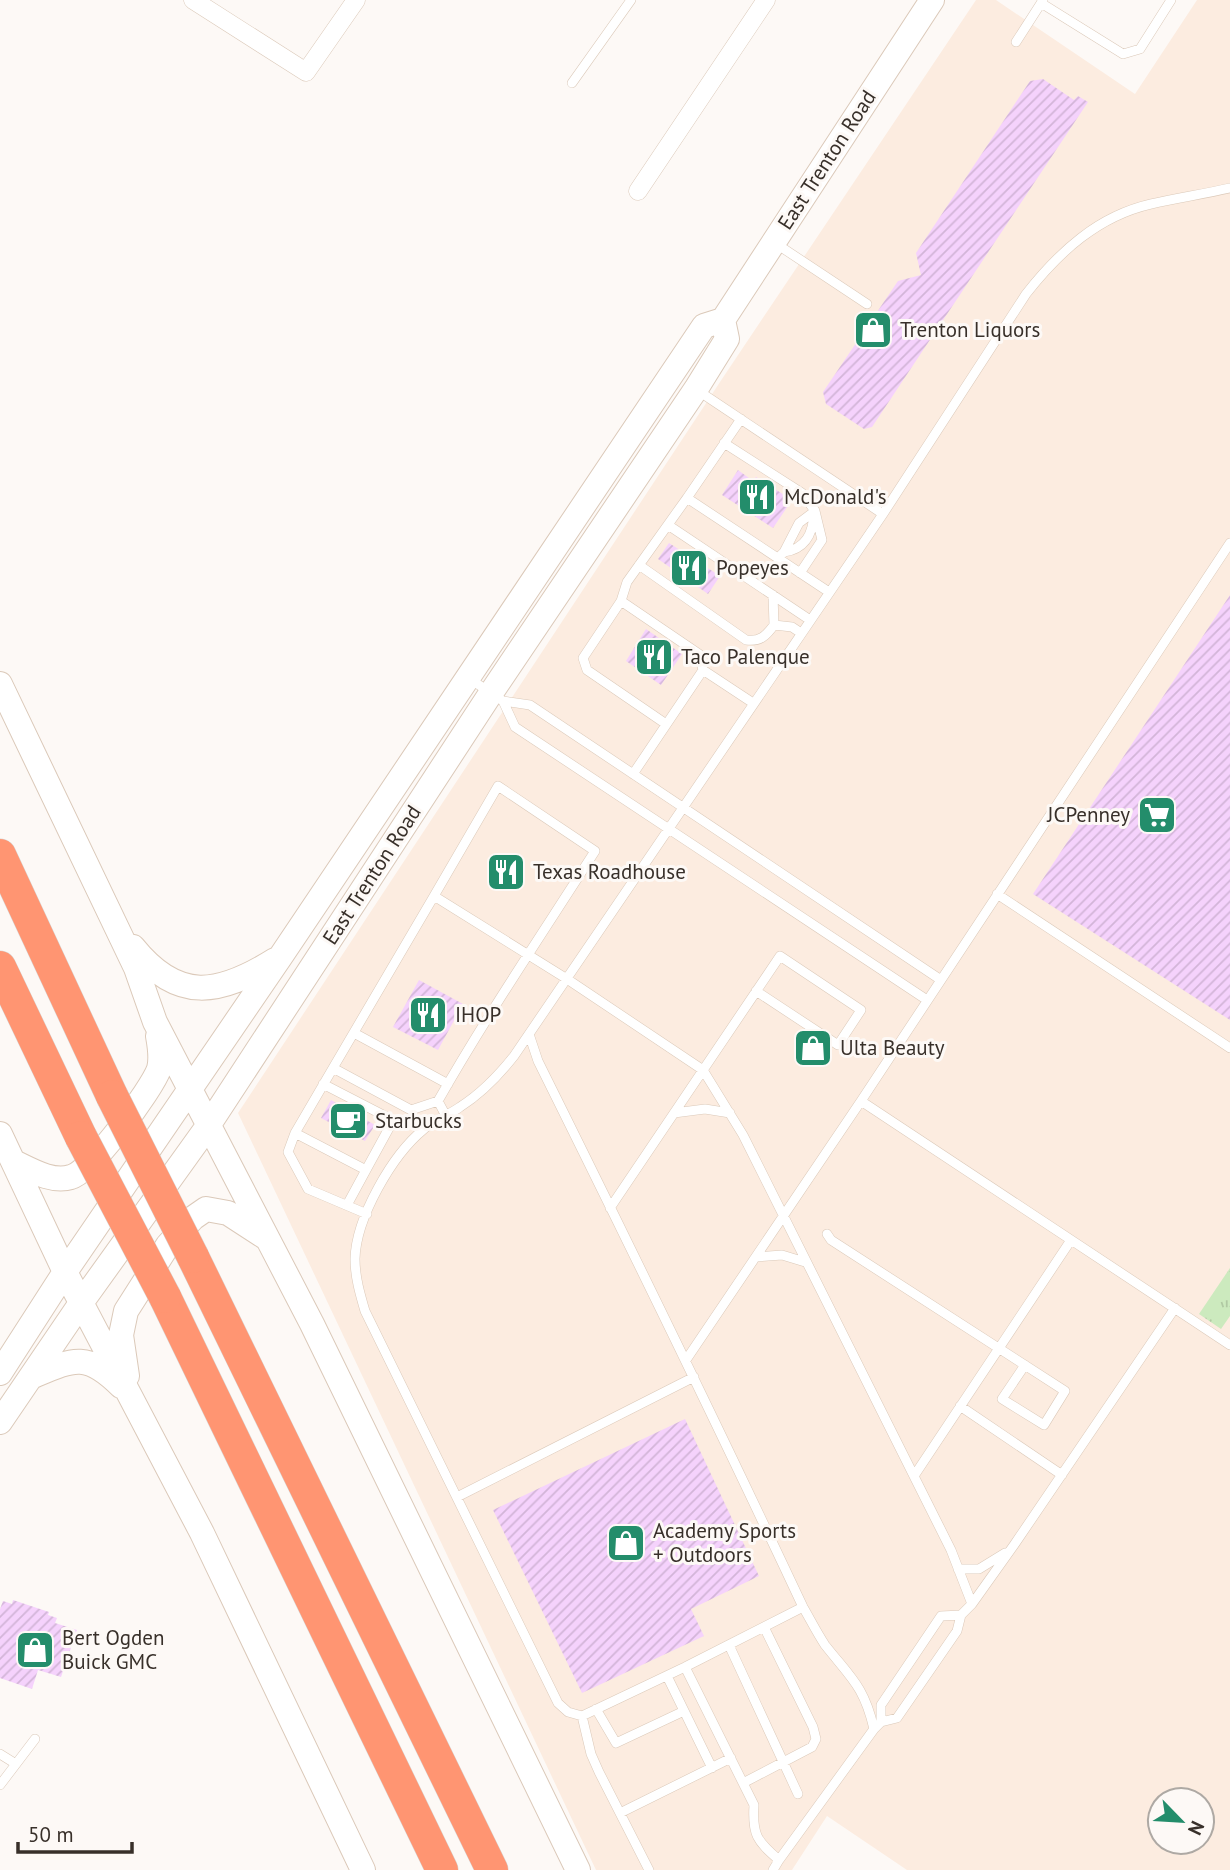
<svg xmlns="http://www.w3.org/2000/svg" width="1230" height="1870" font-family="'PT Sans',sans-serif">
<defs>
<pattern id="grass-tufts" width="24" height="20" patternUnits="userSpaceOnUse" patternTransform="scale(1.75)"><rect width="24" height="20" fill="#cceabe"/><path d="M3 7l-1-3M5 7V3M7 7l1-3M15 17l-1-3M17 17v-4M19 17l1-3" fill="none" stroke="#b0c9a3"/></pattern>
<pattern id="building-hatch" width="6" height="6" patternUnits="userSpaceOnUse" patternTransform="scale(1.75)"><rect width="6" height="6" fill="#f5d2fc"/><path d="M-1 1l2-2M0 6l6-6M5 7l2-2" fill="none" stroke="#d3b5d8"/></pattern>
</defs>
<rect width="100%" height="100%" fill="#fdf9f6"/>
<path fill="#fcece0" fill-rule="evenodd" d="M976,0H996L1135,94L1197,0H1230V1870H907L827,1816L792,1870H596L238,1113L720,382ZM1160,1800H1202V1842H1160Z"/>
<path fill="url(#grass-tufts)" d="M1230,1268V1316L1221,1329L1199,1314Z"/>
<path fill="url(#building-hatch)" d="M1043,79L1074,100L1078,96L1088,102L872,427L864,429L826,404L823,392L898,281L921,275L916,253L1030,81Z
M738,470L753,481L756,477L792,500L773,528L722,495Z
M669,543L720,576L708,594L658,559Z
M1230,595V1020L1033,894Z
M646,629L682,654L661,685L626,661Z
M419,980L463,1004L438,1050L393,1027Z
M331,1100L375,1125L365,1141L321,1118Z
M685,1419L759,1576L691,1609L704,1636L582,1693L493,1510Z
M13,1600L49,1612L48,1615L57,1618L55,1623L77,1630L61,1677L38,1670L32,1689L0,1678V1609L3,1601L12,1604Z"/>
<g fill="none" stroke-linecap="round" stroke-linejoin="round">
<defs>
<path id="lane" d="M1041,3L1123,54L1140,49L1171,0
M1016,42L1043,0
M572,83L631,0
M775,243L867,304
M697,390L883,514
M724,443L802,493L815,511L822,540L800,573
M687,498L741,419
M668,525L810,620
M784,552C806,549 813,533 814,513
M778,558L784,552L799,523L815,511
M639,565L746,640C760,642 766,636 774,625L773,595
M621,601L699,654L703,670
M774,625L792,627L801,633
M470,679L503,701L530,705L941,980
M503,701L515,727L927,1000
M666,724L587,670L583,658L621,601L627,582L687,498L829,592
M633,774L703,670L753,703
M997,894L1230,1048
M434,896L333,1068L411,1110L438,1101
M354,1033L448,1084
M529,1034L538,1061C628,1242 717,1424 803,1607C810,1619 817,1633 825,1645C851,1678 864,1686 874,1729L779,1860
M333,1068L295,1133L288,1152L308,1189L367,1214
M323,1084L385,1116L389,1128L366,1170
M861,1101L1230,1345
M674,1113L705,1109L730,1113
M446,1116L438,1101C487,1015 542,934 595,851L498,786L434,896L567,979L703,1070L743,1135L951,1550L972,1604
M295,1133L366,1170L347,1205
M610,1208C667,1124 723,1040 780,956L861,1010L838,1045L756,991
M827,1234L831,1240L1065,1391L1044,1425L1002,1399L1025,1365
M756,1257L782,1255L805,1262
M686,1360L861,1101L1230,543
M960,1406L1062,1475
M914,1476L1071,1240
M457,1497L694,1377
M958,1569H979L1005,1553
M803,1607L685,1667L582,1716L568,1712L558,1703L365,1311C360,1294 355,1277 355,1259C356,1218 392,1155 424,1129C434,1120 449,1115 460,1107C482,1093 499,1075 514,1056L883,514L1026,294C1059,252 1098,216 1151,204C1177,198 1204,194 1230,188
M729,1645L798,1794
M685,1667L754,1805C752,1835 757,1841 779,1860L773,1870
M667,1676L712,1768
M596,1709L616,1743L684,1711
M582,1716L591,1754L599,1772L649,1870
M881,1722V1705L941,1616L961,1615
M874,1729L881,1722L897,1718L957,1631L961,1615L972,1604L1014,1545L1175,1308
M0,1754L16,1764
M743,1783L812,1747L816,1739L813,1727L764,1627
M0,1785L35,1739
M620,1813L731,1758"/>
<path id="street" d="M193,0L306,72L356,0
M638,191L766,0"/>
<path id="secondary" d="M0,684L136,968L155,1022L312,1324L578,1870
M133,947C178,1003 219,995 275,960
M0,1134L65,1272L202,1533L363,1870
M14,1162C31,1170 52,1183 71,1177C91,1172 152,1089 159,1069C162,1058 160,1047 158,1036
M0,1373L65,1272L281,956L704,326L723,320L932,0
M127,1376L121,1335L126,1311L168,1245L193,1218L206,1209L228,1213L265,1237
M31,1377C73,1359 86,1351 121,1386
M0,1422L81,1303L208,1126L491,693L696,389L727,339L723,320"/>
<path id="highway" d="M0,855L112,1096
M0,967L81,1137
M193,1257L492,1870
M165,1297L442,1870"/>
</defs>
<use href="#lane" stroke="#dbc9b9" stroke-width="10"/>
<use href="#street" stroke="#dbc9b9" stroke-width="19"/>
<use href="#secondary" stroke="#dbc9b9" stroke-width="26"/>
<use href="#highway" stroke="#d7d6d4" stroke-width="33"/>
<use href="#lane" stroke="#fff" stroke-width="9"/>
<use href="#street" stroke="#fff" stroke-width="18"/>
<use href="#secondary" stroke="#fff" stroke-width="24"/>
<use href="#highway" stroke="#ff9572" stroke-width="32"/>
<defs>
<path id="highway-bridge" d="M112,1096L193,1257
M81,1137L165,1297"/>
</defs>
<use href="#highway-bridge" stroke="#d7d6d4" stroke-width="33" stroke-linecap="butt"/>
<use href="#highway-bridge" stroke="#ff9572" stroke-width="32"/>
</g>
<defs>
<symbol id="shop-square" viewBox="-11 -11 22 22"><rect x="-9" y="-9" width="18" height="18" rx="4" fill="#238d6b" stroke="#fdf9f6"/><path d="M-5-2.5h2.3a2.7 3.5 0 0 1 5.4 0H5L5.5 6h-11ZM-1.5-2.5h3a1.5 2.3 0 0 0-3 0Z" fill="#fff"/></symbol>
<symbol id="restaurant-square" viewBox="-11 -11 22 22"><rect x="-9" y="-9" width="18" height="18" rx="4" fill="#238d6b" stroke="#fdf9f6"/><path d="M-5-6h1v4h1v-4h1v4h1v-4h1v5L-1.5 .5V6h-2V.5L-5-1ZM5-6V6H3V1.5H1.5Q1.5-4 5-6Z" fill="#fff"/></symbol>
<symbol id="supermarket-square" viewBox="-11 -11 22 22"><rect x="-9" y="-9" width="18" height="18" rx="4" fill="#238d6b" stroke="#fdf9f6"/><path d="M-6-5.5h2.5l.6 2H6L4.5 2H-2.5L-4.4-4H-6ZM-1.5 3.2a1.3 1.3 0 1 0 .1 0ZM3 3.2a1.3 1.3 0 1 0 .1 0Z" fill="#fff"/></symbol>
<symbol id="cafe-square" viewBox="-11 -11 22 22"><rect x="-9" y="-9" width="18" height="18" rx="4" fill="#238d6b" stroke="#fdf9f6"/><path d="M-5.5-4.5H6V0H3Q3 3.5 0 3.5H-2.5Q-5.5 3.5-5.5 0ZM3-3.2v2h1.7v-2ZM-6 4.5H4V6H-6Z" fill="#fff"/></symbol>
</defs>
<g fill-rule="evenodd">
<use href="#shop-square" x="851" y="308" width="44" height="44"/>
<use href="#restaurant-square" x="735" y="475" width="44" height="44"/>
<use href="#restaurant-square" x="667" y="546" width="44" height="44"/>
<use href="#restaurant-square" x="632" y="635" width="44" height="44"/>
<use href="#supermarket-square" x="1135" y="793" width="44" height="44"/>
<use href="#restaurant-square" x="484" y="850" width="44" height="44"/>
<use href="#restaurant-square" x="406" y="993" width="44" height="44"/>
<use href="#shop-square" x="791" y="1026" width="44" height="44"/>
<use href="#cafe-square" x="326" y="1099" width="44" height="44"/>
<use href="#shop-square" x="604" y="1521" width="44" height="44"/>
<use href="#shop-square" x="13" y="1628" width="44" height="44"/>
</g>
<g text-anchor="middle" stroke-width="6" stroke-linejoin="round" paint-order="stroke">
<g font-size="21" fill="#38302a" stroke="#fdf9f6">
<text transform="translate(827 160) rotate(-57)" y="7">East Trenton Road</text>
<text transform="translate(372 875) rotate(-57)" y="7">East Trenton Road</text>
</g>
<g font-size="21" fill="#38302a" stroke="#fdf9f6" text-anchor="start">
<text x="900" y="337">Trenton Liquors</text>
<text x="784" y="504">McDonald's</text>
<text x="716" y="575">Popeyes</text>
<text x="681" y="664">Taco Palenque</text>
<text x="1130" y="822" text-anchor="end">JCPenney</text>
<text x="533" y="879">Texas Roadhouse</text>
<text x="455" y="1022">IHOP</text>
<text x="840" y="1055">Ulta Beauty</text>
<text x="375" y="1128">Starbucks</text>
<text x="653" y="1538">Academy Sports<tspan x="653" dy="24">+ Outdoors</tspan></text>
<text x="62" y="1645">Bert Ogden<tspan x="62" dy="24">Buick GMC</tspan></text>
</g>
</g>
<g transform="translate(1181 1821) rotate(115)"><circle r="33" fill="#fdf9f6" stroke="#aea9a4" stroke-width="2"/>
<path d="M0-5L12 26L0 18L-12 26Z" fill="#238d6b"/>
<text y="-10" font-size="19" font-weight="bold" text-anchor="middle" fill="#38302a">N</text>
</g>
<path d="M18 1842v10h114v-10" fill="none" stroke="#38302a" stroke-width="3.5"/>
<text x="28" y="1842" font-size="21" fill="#38302a" stroke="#fdf9f6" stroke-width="5" paint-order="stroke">50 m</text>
</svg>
